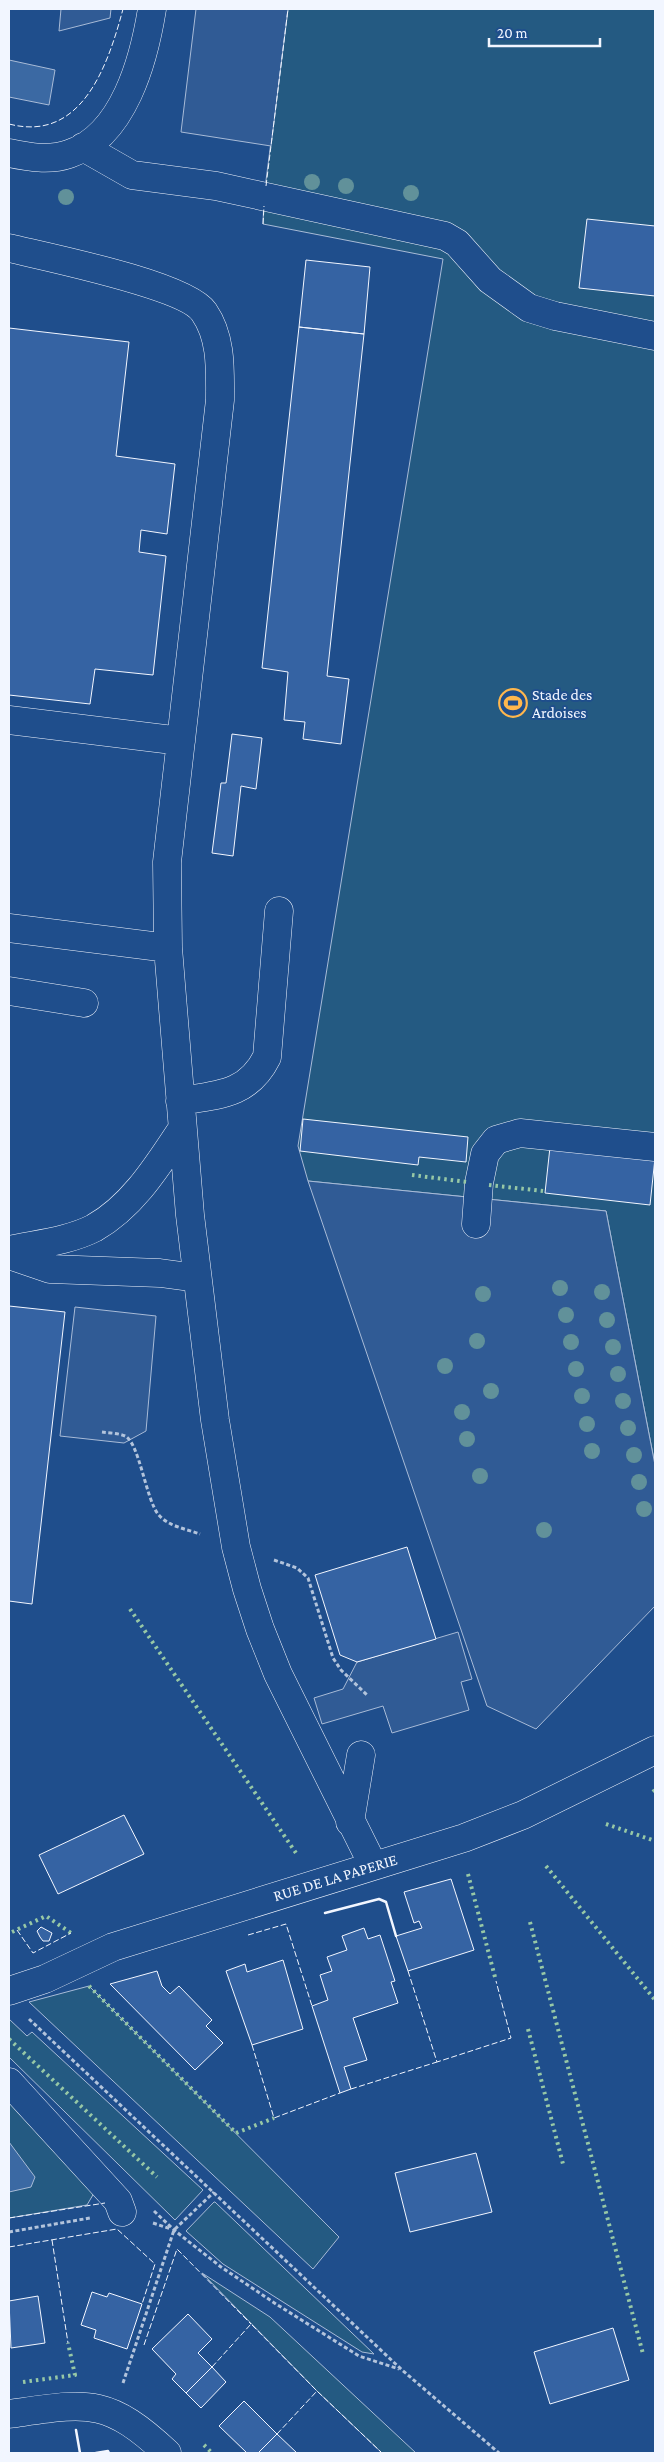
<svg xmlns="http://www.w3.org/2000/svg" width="664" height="2462" font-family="'Crimson Pro',serif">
<rect width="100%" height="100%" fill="#1f4e8c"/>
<path fill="#245a82" stroke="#a8bbd7" d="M288,9H655V1465L606,1211L308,1181L298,1146L443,259L263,224L264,196Z
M89,1986L339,2237L313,2269L29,2002Z
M9,2019L27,2036L32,2032L203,2190L175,2220L9,2057Z
M9,2094L97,2188L87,2205L9,2218Z
M214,2202H215L374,2354L362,2352L223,2264L186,2231Z
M202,2273L270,2317L416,2453H382L317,2391Z"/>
<path fill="#305b95" stroke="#a8bbd7" d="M61,9H111L110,18L59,31Z
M196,9H288L271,146L181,132Z
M308,1181L606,1211L655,1465V1606L536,1729L487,1706Z
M75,1307L156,1316L146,1431L124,1443L60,1436Z
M458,1632L472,1679L461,1682L469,1710L392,1733L383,1706L322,1724L314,1698L343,1689L357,1662Z"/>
<path fill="#3b69a3" stroke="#a8bbd7" d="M9,60L55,70L49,105L9,97Z
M9,2142L35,2177L31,2187L9,2192Z"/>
<path fill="#3563a3" stroke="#f2f6ff" d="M587,219L655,226V296L579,288Z
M306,260L370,267L364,334L299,327Z
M299,327L364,334L327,676L349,679L341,744L303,739L305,722L284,720L288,672L262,668Z
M9,328L129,342L116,456L175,464L167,534L141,530L139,552L166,556L153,675L95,669L90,704L9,695Z
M232,734L262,738L256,789L241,786L233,856L212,853L221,783H226Z
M303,1119L468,1137L466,1162L419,1157L418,1165L300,1151Z
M550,1147L655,1158L650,1205L545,1193Z
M9,1306L65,1312L32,1604L9,1601Z
M407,1547L436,1639L357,1662L340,1655L315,1575Z
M124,1815L144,1854L58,1894L39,1855Z
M451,1879L474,1950L408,1971L396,1936L422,1928L419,1921L414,1923L404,1892Z
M41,1927L52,1933L49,1941H43L40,1937L37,1931Z
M364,1928L368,1939L380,1935L395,1981L391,1982L398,2003L353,2018L367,2060L344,2067L351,2089L340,2093L312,2006L328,2000L320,1975L332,1971L327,1957L347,1950L342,1936Z
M283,1960L303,2029L252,2045L226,1971L245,1964L247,1972Z
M157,1971L162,1986L170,1994L179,1986L212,2020L206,2026L223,2043L195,2070L110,1984Z
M476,2153L492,2212L410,2232L395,2173Z
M92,2292L107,2297L109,2293L142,2304L127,2349L94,2338L96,2330L81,2325Z
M38,2296L45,2343L11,2348L9,2301Z
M188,2314L212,2339L198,2353L212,2367L186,2393L172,2379L176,2374L152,2349Z
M613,2328L629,2380L550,2404L534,2352Z
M212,2367L226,2382L201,2408L186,2393Z
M244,2401L277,2434L258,2453H247L219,2426Z
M277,2434L297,2453H258Z"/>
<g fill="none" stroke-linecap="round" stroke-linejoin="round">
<defs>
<path id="minor" d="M83,147L132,175L216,186L445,236L457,243L490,280L529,308L555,316L655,336
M9,153C29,157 49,161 69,154C124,136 144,59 152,9
M9,248C46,257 186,285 204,312C222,338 220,370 220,400L167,862L168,948L190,1215L215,1420L236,1547L247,1589L260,1629L278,1674L373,1865
M9,720L181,741
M9,928L168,948
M9,991L84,1003
M180,1101C218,1095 248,1095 267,1057L279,911
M476,1224L479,1183L485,1154L496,1140L520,1133L655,1147
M9,1250C36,1244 69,1241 94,1228C133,1206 158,1165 182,1129
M9,1255L50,1269L160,1273L197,1278
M350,1822L361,1755
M9,1991L45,1979L113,1947L464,1838L523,1815L655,1750
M9,2082L118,2201L122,2212
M9,2414C87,2403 106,2396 167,2453"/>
</defs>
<use href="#minor" stroke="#f2f6ff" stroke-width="29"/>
<path stroke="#b3c4dc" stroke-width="3" stroke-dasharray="4 2.5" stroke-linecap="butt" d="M102,1432C109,1433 118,1433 125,1436C139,1442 146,1499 158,1514C167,1526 186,1529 200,1534
M274,1560L297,1568L308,1578L333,1658L341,1670L367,1695
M29,2019L402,2370L499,2453
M154,2211L174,2230L221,2267L276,2304L359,2356L399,2369
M153,2223L171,2229
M9,2232L90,2218
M123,2383L174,2230L214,2192"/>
<use href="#minor" stroke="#1f4e8c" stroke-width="28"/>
<path stroke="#97c8a6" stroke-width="4" stroke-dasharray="2.5 4" stroke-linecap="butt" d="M412,1175L467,1182
M489,1185L543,1191
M130,1609L298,1856
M653,1792L655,1790
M606,1824L655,1841
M546,1866L655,2000
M468,1874L496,1981
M530,1922L643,2354
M12,1932L46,1916L71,1933
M89,1986L236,2133L274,2118
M528,2029L563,2164
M9,2039L157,2177
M23,2382L75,2375L68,2343
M204,2445L212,2453"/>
<path stroke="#f2f6ff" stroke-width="1" stroke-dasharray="6 2.5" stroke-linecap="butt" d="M9,124C82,143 108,65 123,9
M266,186L288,9
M263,224L264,206
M17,1930L33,1953L71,1933
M248,1935L286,1924L312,2006
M408,1971L437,2062L511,2038L496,1981
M252,2045L274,2118L340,2093
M351,2089L437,2062
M9,2218L105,2203
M52,2240L68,2343
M9,2247L117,2229L155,2264L142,2304
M144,2345L177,2249L251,2324
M212,2367L251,2324L317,2391
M277,2434L317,2391L382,2453"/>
<path stroke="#f2f6ff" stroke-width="2.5" d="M325,1913L379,1899L386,1902L396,1936
M76,2430L80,2453
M96,2453L108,2451L109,2453"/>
</g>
<g fill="#61919a">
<circle cx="312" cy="182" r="8"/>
<circle cx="346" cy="186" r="8"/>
<circle cx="411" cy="193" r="8"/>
<circle cx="66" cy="197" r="8"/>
<circle cx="560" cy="1288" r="8"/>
<circle cx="602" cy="1292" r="8"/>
<circle cx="483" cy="1294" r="8"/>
<circle cx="566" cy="1315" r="8"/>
<circle cx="607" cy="1320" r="8"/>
<circle cx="477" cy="1341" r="8"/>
<circle cx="571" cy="1342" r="8"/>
<circle cx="613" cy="1347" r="8"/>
<circle cx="445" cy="1366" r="8"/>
<circle cx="576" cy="1369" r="8"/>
<circle cx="618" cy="1374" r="8"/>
<circle cx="491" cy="1391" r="8"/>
<circle cx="582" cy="1396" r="8"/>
<circle cx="623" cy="1401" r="8"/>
<circle cx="462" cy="1412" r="8"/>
<circle cx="587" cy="1424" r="8"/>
<circle cx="628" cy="1428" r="8"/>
<circle cx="467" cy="1439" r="8"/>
<circle cx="592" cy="1451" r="8"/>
<circle cx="634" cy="1455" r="8"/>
<circle cx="480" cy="1476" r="8"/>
<circle cx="639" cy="1482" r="8"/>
<circle cx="644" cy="1509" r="8"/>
<circle cx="544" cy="1530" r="8"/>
</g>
<defs>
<symbol id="stadium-ring" viewBox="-11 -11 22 22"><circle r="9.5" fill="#1f4e8c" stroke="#ffb74d" stroke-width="1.5"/><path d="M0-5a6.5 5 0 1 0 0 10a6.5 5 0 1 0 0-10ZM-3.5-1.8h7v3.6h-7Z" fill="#ffb74d"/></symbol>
</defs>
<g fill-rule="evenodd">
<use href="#stadium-ring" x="497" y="687" width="32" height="32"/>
</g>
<g text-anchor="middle" stroke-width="4" stroke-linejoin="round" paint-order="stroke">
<g font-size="16" fill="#f2f6ff" stroke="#1f4e8c" text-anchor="start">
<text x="532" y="700">Stade des<tspan x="532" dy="18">Ardoises</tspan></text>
</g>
<g font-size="16" fill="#f2f6ff" stroke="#1f4e8c">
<text transform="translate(335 1877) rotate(-17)" y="6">RUE DE LA PAPERIE</text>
</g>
</g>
<rect width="664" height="2462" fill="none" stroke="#f2f6ff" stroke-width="20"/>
<path d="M489 38v8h111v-8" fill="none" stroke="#f2f6ff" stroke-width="2.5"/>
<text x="497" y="38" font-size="15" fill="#f2f6ff" stroke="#1f4e8c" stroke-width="4" paint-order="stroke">20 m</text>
</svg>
